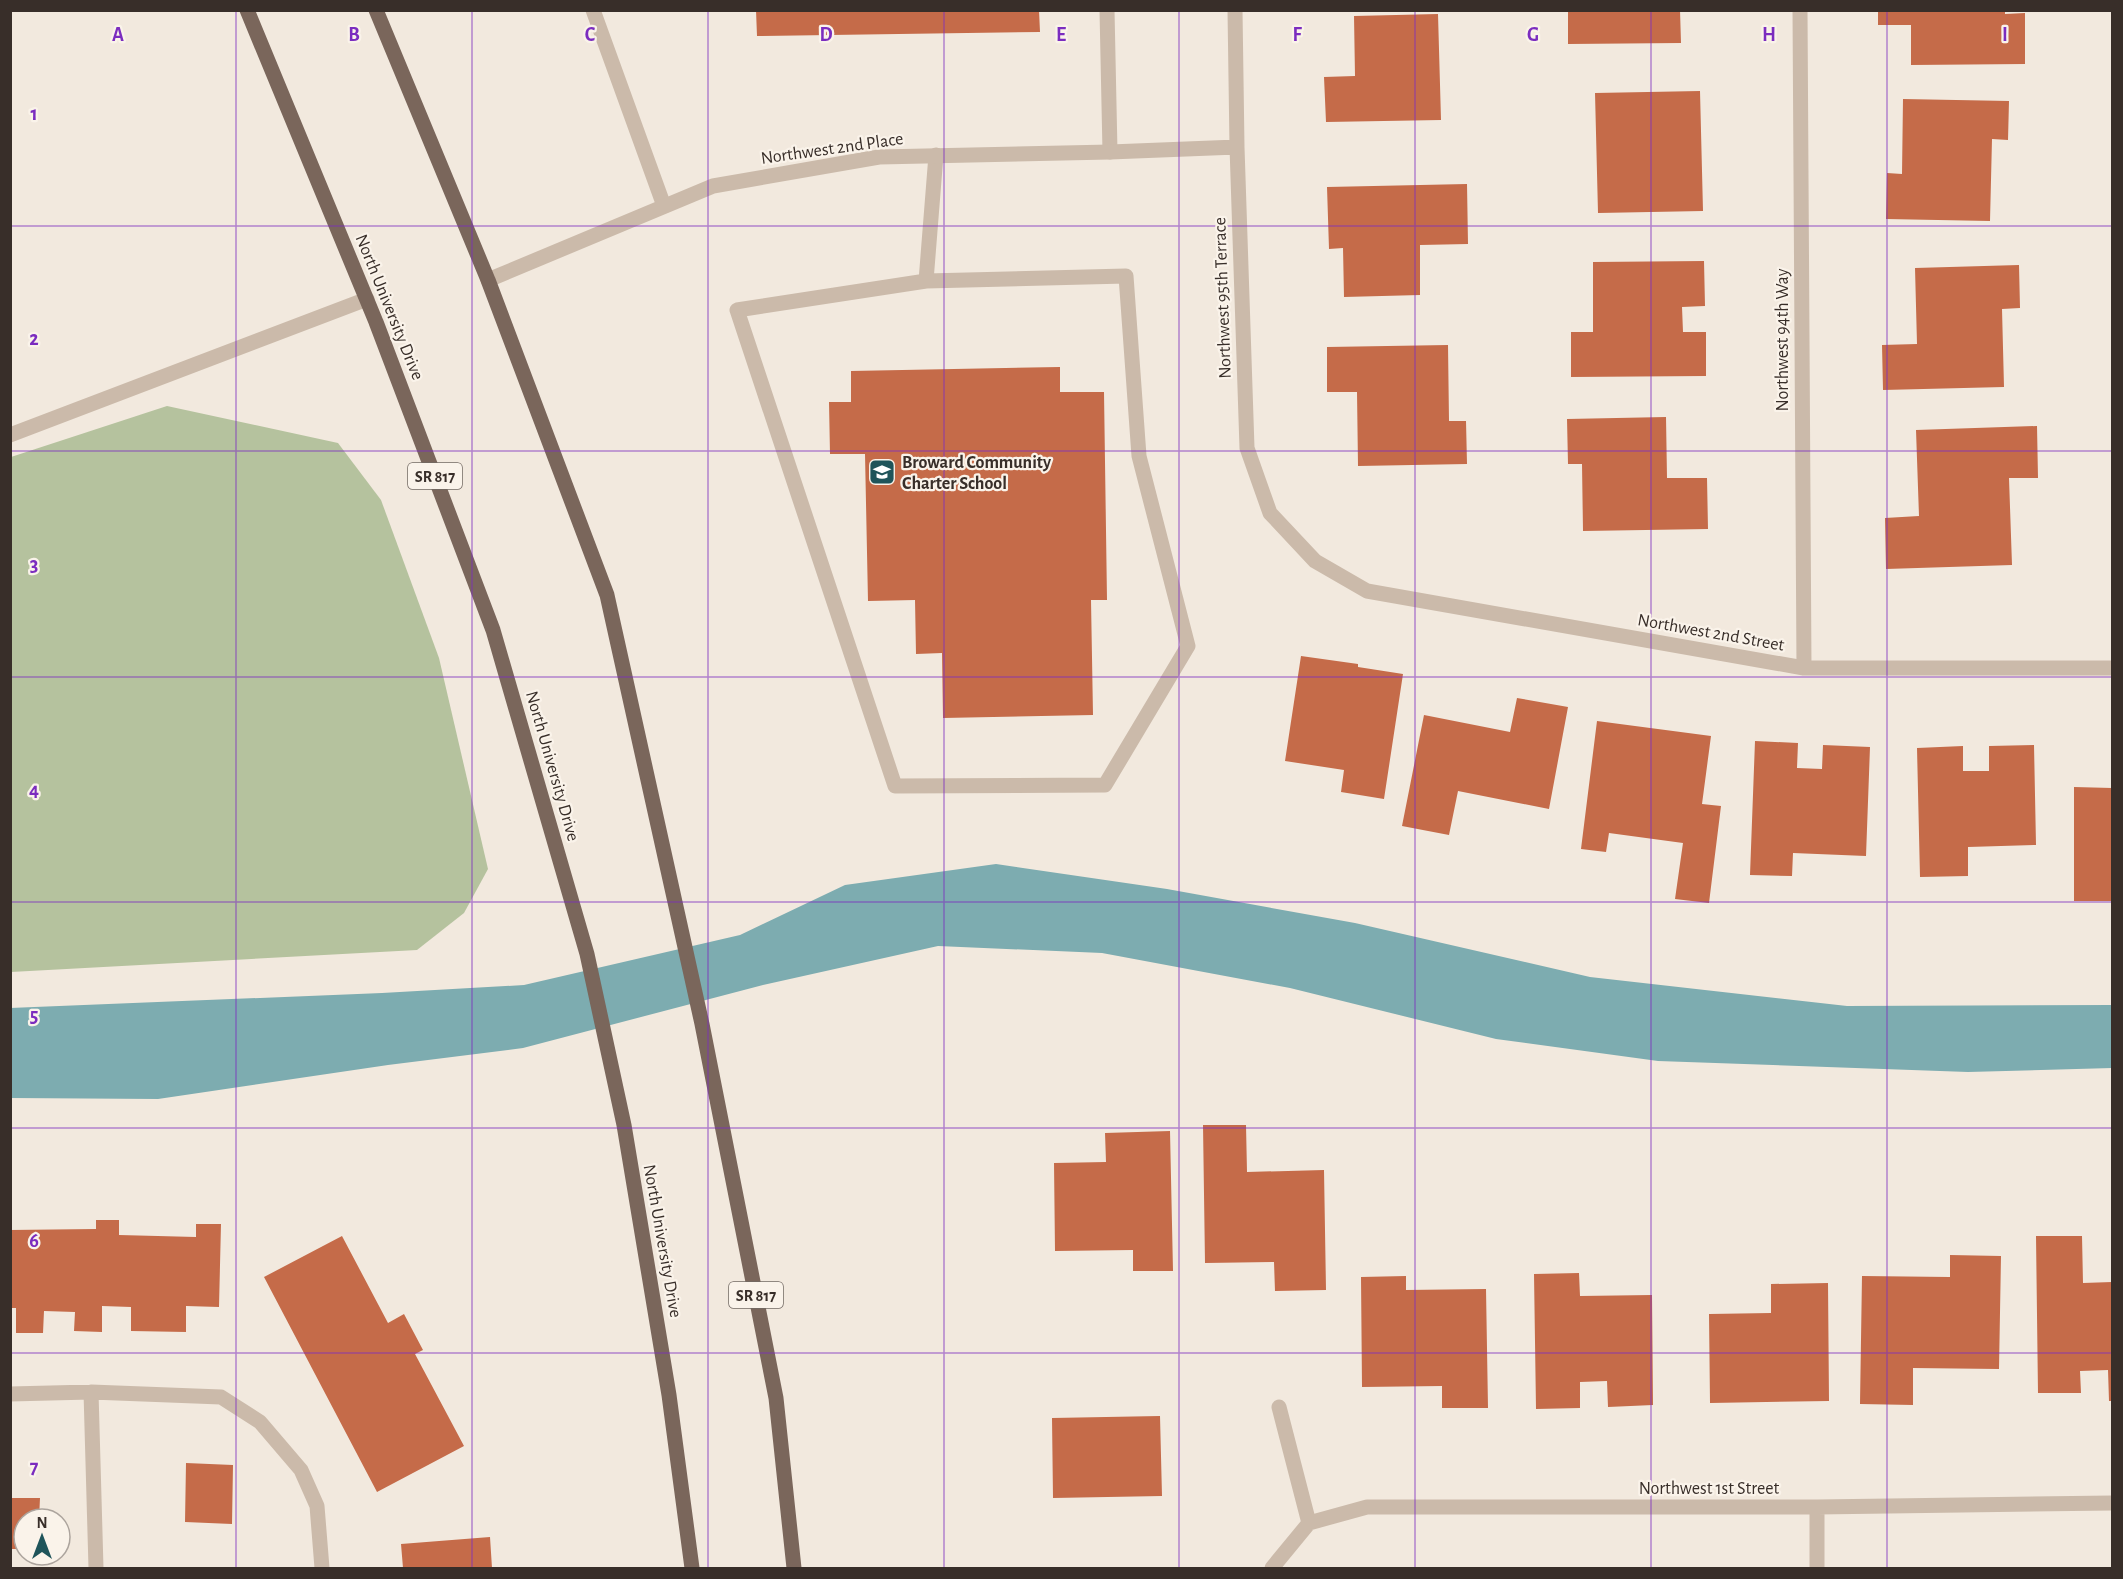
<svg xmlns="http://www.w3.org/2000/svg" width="2123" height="1579" font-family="'Alegreya Sans',sans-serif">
<rect width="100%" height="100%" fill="#f2e9de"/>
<path fill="#b5c29e" d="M167,406L338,443L381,500L439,658L488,869L464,913L417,950L11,972V457Z"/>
<path fill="#7dacb0" d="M996,864L1167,889L1355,923L1590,977L1847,1006L2112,1005V1068L1968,1072L1658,1061L1496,1039L1290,988L1102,953L938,946L763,985L523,1048L388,1065L158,1099L11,1098L10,1008L382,993L524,985L740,935L845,885Z"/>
<path fill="#c56b49" d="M756,10H1039L1040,32L757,36Z
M1568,10H1680L1681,43L1568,44Z
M1878,10H2005V14L2025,13V64L1911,65V25H1878Z
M1438,14L1441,120L1326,122L1324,77L1355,76L1354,16Z
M1700,91L1703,211L1598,213L1595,93Z
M1903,99L2009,101L2008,140L1992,139L1990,221L1886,219L1887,173L1902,174Z
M1467,184L1468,244L1420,245V295L1344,297L1343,248L1329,249L1327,187Z
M1704,261L1705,306L1682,307L1683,332H1706V376L1571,377V332H1593V262Z
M2019,265L2020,308L2002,309L2004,387L1883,390L1882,345L1917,344L1915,268Z
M1448,345L1449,421H1466L1467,464L1358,466L1357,392H1327V347Z
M1060,367V392H1104L1107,600H1091L1093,715L943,718L942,653L916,654L915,600L868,601L865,454H830L829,402H851V371Z
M1666,417L1667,478H1707L1708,529L1583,531L1582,464H1568L1567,419Z
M2037,426L2038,478H2009L2012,565L1886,569L1885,518L1919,516L1916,430Z
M1301,656L1358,664V667L1403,674L1384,799L1341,792L1344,770L1285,761Z
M1517,698L1568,707L1549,809L1458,791L1449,835L1402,826L1424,715L1510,732Z
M1597,721L1711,736L1702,804L1721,806L1709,903L1675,899L1683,843L1609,833L1606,852L1581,849Z
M1755,741L1798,743L1797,768L1822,769L1823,745L1870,747L1866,856L1793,853L1792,876L1750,875Z
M2034,745L2036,845L1968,847V876L1920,877L1917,748L1963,746V771H1989V746Z
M2074,787L2112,788V901H2074Z
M1203,1125H1246L1247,1172L1324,1170L1326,1290L1275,1291L1274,1262L1205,1263Z
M1170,1131L1173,1271H1133V1250L1055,1251L1054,1163L1106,1162L1105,1133Z
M96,1220H119V1235L196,1237V1224H221L219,1307L186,1306V1332L131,1331V1307L102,1306V1332L74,1331L75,1312L44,1311L43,1333H16V1308H10V1230L96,1229Z
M342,1236L388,1323L404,1314L423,1350L415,1354L464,1446L377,1492L264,1277Z
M2036,1236H2082L2083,1283L2112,1282V1401H2109L2108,1370L2080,1371L2081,1393H2038Z
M1950,1255L2001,1256L1999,1369L1913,1368V1405L1860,1404L1862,1276L1950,1277Z
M1579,1273L1580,1296L1652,1295L1653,1405L1608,1407L1607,1381L1580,1382V1408L1536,1409L1534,1274Z
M1406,1276V1290L1486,1289L1488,1408H1442V1386L1362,1387L1361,1277Z
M1828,1283L1829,1401L1710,1403L1709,1314L1771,1313V1284Z
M1160,1416L1162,1496L1053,1498L1052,1418Z
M186,1463L233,1465L232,1524L185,1522Z
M10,1498H40L39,1519H24V1549H10Z
M490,1537L492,1568H403L401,1544Z"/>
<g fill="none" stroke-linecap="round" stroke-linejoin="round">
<path stroke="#cbbaaa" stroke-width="15" d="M593,10L664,206
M1107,10L1110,152
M926,281L1126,276L1139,456L1188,646L1105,785L895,786L737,310L926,281L936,155
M10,435L367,299
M91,1392L96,1568
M10,1394L91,1392L221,1397L260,1422L301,1470L317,1506L322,1568"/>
<path stroke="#cbbaaa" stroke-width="15" d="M1235,10L1237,147L1247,448L1270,513L1315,561L1367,591L1804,668H2112
M1800,10L1804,668
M488,280L713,186L879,157L1110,152L1237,147
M1817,1507V1568
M1309,1523L1367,1507H1817L2112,1503
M1272,1568L1309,1523L1279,1407"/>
<path stroke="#7a665b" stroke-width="15" d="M247,10L376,322L493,630L587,954L624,1125L669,1395L692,1568
M376,10L488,280L607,595L702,1024L776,1398L794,1568"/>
</g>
<path fill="none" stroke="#7b2cbf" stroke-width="1.5" stroke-opacity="0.55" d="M236,10V1568M472,10V1568M708,10V1568M944,10V1568M1179,10V1568M1415,10V1568M1651,10V1568M1887,10V1568M10,226H2112M10,451H2112M10,677H2112M10,902H2112M10,1128H2112M10,1353H2112"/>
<defs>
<symbol id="school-square" viewBox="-11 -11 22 22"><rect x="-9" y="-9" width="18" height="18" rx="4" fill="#1f545a" stroke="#faf3ea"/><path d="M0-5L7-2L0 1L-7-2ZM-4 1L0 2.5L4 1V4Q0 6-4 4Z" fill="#fff"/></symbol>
</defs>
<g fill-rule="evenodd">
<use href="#school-square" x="867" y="457" width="30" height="30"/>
</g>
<g text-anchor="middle" stroke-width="4.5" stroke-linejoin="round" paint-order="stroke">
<g fill="#faf3ea" stroke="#726963" stroke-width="1.5">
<rect x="408" y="463" width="54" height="26" rx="4.5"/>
<rect x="729" y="1282" width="54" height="26" rx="4.5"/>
</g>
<g font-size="16" font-weight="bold" fill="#382e29">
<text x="435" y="482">SR 817</text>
<text x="756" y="1301">SR 817</text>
</g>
<g font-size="18" fill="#382e29" stroke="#faf3ea">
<text transform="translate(832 148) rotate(-8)" y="6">Northwest 2nd Place</text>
<text transform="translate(1222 298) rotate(-92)" y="6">Northwest 95th Terrace</text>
<text transform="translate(390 307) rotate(68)" y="6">North University Drive</text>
<text transform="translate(1782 340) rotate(-90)" y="6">Northwest 94th Way</text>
<text transform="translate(1711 632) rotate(10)" y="6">Northwest 2nd Street</text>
<text transform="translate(553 766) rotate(74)" y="6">North University Drive</text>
<text transform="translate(663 1241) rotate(80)" y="6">North University Drive</text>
<text x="1709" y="1494">Northwest 1st Street</text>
</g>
<g font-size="18" font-weight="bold" fill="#382e29" stroke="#faf3ea" text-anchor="start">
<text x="902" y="468">Broward Community<tspan x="902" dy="21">Charter School</tspan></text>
</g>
</g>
<g font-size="20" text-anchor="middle" font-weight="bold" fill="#7b2cbf" stroke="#faf3ea" stroke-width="4.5" stroke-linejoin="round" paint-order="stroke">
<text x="118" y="41">A</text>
<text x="354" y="41">B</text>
<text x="590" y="41">C</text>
<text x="826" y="41">D</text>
<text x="1061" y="41">E</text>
<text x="1297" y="41">F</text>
<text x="1533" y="41">G</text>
<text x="1769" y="41">H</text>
<text x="2005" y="41">I</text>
<text x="34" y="120">1</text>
<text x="34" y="345">2</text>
<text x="34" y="571">3</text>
<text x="34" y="796">4</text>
<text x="34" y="1022">5</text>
<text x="34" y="1247">6</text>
<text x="34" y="1473">7</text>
</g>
<rect width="2123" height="1579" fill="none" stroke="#382e29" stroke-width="24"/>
<g transform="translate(42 1537)"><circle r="28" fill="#faf3ea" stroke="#aca49d" stroke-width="1.5"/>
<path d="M0-4.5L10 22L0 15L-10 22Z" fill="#1f545a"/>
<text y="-9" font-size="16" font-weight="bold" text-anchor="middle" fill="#382e29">N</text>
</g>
</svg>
